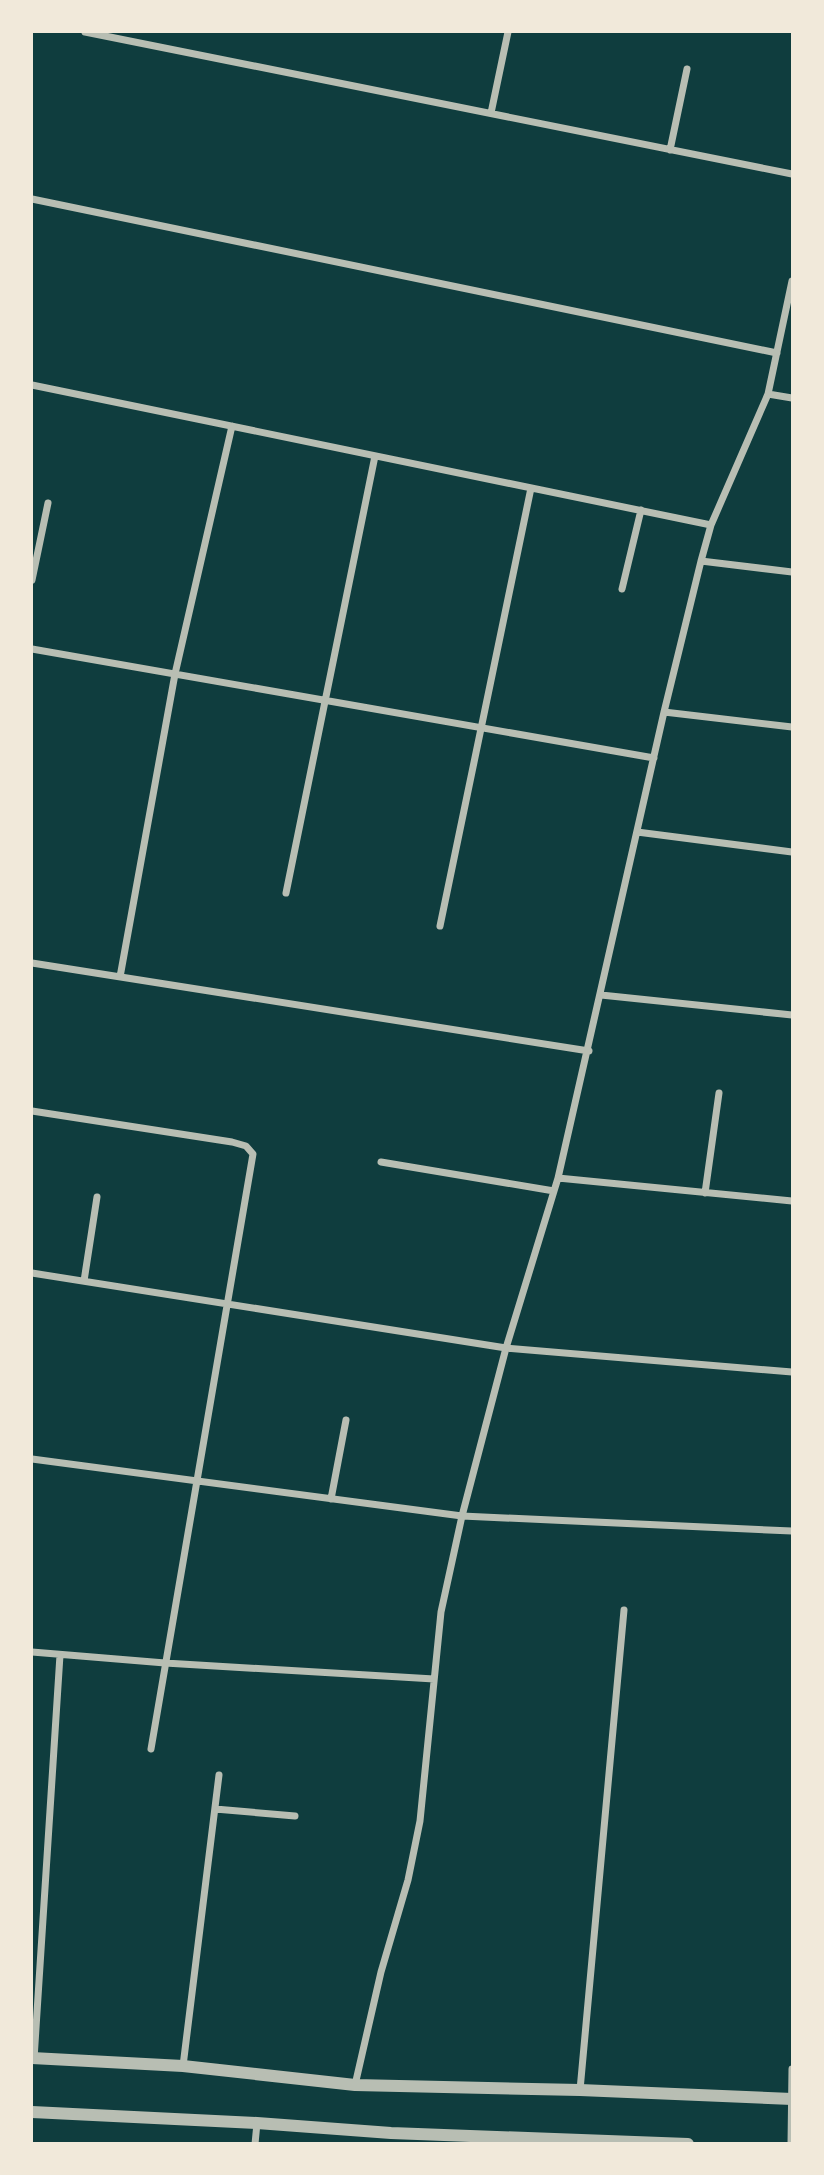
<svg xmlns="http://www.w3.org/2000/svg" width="824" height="2175" font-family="'Golos Text',sans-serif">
<rect width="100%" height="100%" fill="#0f3d3e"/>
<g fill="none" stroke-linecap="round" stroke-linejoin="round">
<path stroke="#b8beb3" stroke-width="7" d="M85,32L792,174
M491,113L508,32
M670,150L687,69
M32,199L777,353
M32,385L711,525
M768,394L792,398
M701,561L792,572
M32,580L48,503
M622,589L641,510
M32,649L654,758
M664,712L792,727
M637,832L792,852
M286,893L375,456
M440,926L531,488
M32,963L589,1051
M120,977L175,674L232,426
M601,995L792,1015
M32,1111L232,1142L246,1146L253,1154L151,1749
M381,1162L554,1191
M558,1178L792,1201
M705,1193L719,1093
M32,1273L506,1348L792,1372
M84,1281L97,1197
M32,1459L462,1516L792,1531
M331,1499L346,1420
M32,1652L165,1663L434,1679
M215,1809L295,1816
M34,2059L60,1655
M183,2066L219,1775
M355,2085L381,1972L408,1880L420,1821L441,1612L462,1516L506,1348L558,1178L664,712L701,561L711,525L768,394L792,281
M580,2090L624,1610
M255,2144L257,2123
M791,2144L792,2069"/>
<path stroke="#b8beb3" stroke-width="12" d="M32,2058L183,2066L355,2085L580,2090L792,2099
M32,2112L257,2123L391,2133L688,2144"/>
</g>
<rect width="824" height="2175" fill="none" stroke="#f1e9da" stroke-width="66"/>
</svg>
